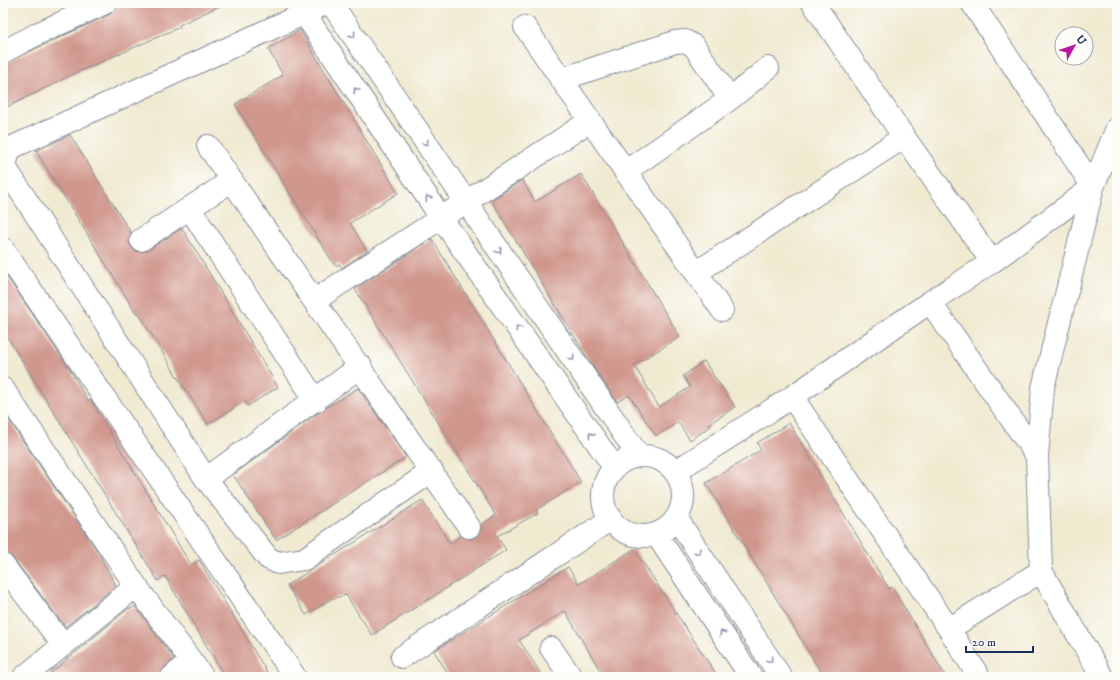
<svg xmlns="http://www.w3.org/2000/svg" width="1120" height="680" font-family="'IM FELL DW Pica',serif">
<rect width="100%" height="100%" fill="#fdfcf7"/>
<filter id="ink" filterUnits="userSpaceOnUse"><feTurbulence type="fractalNoise" baseFrequency=".025" numOctaves="2"/><feDisplacementMap in="SourceGraphic" scale="8" xChannelSelector="R" yChannelSelector="G"/><feConvolveMatrix kernelMatrix="1 2 1 2 8 2 1 2 1" color-interpolation-filters="sRGB"/></filter>
<filter id="wash" filterUnits="userSpaceOnUse"><feTurbulence type="fractalNoise" baseFrequency=".012" numOctaves="4" result="noise"/><feDisplacementMap in="SourceGraphic" scale="16" xChannelSelector="R" yChannelSelector="G"/><feGaussianBlur stdDeviation="0.9" result="paint"/><feColorMatrix in="noise" values="0 0 0 0 0 0 0 0 0 0 0 0 0 0 0 0 0 1.4 0 .05"/><feComposite in="paint" operator="in"/></filter>
<g filter="url(#wash)">
<rect width="100%" height="100%" fill="#f0ead1"/>
<g id="blocks">
<path fill="#d0978d" d="M127,3H226L179,25L180,27L160,36L78,72L3,109V64L110,14L116,8Z
M300,30L398,193L350,223L367,251L342,268L339,264L335,266L235,104L283,75L268,49Z
M70,135L131,233L129,241L131,247L135,251L141,252L148,250L182,228L278,387L248,406L245,401L208,424L179,380L138,312L136,313L36,151Z
M581,174L680,337L634,365L659,407L690,387L683,376L704,361L735,407L709,424L711,426L690,440L678,422L656,436L629,395L617,402L590,362L491,200L522,180L535,202Z
M432,239L581,482L536,510L538,513L497,536L506,550L372,635L346,595L331,599L306,615L287,585L422,500L450,544L461,536L470,539L476,537L480,532L481,525L496,515L355,289Z
M3,271L69,368L88,401L90,399L191,565L199,560L270,677H225L165,576L158,581L3,330Z
M358,388L406,457L276,540L233,475L316,414Z
M9,420L98,552L116,586L65,627L13,558L6,553L3,549V424Z
M789,423L889,589L892,587L946,677H824L706,483L761,450L757,443Z
M634,549L718,677H604L565,611L519,640L543,677H450L434,651L568,567L579,584Z
M135,606L174,659L164,668L160,677H46L129,608L130,609Z"/>
</g>
</g>
<g filter="url(#ink)">
<use href="#blocks" fill-opacity="0" stroke="#868c98" stroke-width="1"/>
<g fill="none" stroke-linecap="round" stroke-linejoin="round">
<defs>
<path id="minor" d="M327,3L13,147L9,150L5,167L206,479L268,558L278,563L304,559L432,471
M331,3L638,455
M813,3L904,137L992,262
M304,13L442,219L614,467
M525,27L722,310
M3,52L39,33L105,3
M562,79L675,42L685,41L694,46L730,99
M208,146L469,527
M625,172L730,99L768,68
M190,209L316,401
M141,240L231,181
M3,249L295,677
M697,272L904,137
M315,300L590,121
M930,302L1037,456
M3,389L136,586L203,677
M792,397L949,629L979,677
M603 496a40 40 0 1 1 80 0a40 40 0 1 1-80 0Z
M676,471L792,397L930,302L992,262L1093,187L972,3
M206,479L361,366
M677,519L781,677
M656,534L751,677
M3,565L63,645
M949,629L1041,571
M551,648L571,677
M402,657L611,519
M24,677L136,586
M172,677L191,661
M1102,677L1041,571L1037,456L1043,388L1052,351L1093,187L1117,128"/>
</defs>
<use href="#minor" stroke="#868c98" stroke-width="24"/>
<use href="#minor" stroke="#fff" stroke-width="22"/>
</g>
<defs><path id="oneway-chevron" d="M-2-3.5L2.5 0L-2 3.5" fill="none" stroke-width="1.6" stroke-linecap="round" stroke-linejoin="round"/></defs>
<g stroke="#8d97ae">
<use href="#oneway-chevron" transform="translate(353 35) rotate(56)"/>
<use href="#oneway-chevron" transform="translate(356 90) rotate(-124)"/>
<use href="#oneway-chevron" transform="translate(426 143) rotate(56)"/>
<use href="#oneway-chevron" transform="translate(428 198) rotate(-124)"/>
<use href="#oneway-chevron" transform="translate(499 251) rotate(56)"/>
<use href="#oneway-chevron" transform="translate(518 328) rotate(-125)"/>
<use href="#oneway-chevron" transform="translate(572 358) rotate(56)"/>
<use href="#oneway-chevron" transform="translate(591 435) rotate(-125)"/>
<use href="#oneway-chevron" transform="translate(698 552) rotate(56)"/>
<use href="#oneway-chevron" transform="translate(722 633) rotate(-124)"/>
<use href="#oneway-chevron" transform="translate(770 660) rotate(56)"/>
</g>
</g>
<rect width="1120" height="680" fill="none" stroke="#fdfcf7" stroke-width="16"/>
<g transform="translate(1074 46) rotate(50)"><circle r="19" fill="#fdfcf7" stroke="#a3aaba"/>
<path d="M0-3L7 15L0 10L-7 15Z" fill="#b5179e"/>
<text y="-6" font-size="11" font-weight="bold" text-anchor="middle" fill="#1b2f5e">U</text>
</g>
<path d="M966 646v6h67v-6" fill="none" stroke="#1b2f5e" stroke-width="2"/>
<text x="972" y="646" font-size="12" fill="#1b2f5e" stroke="#fdfcf7" stroke-width="3" paint-order="stroke">20 m</text>
</svg>
